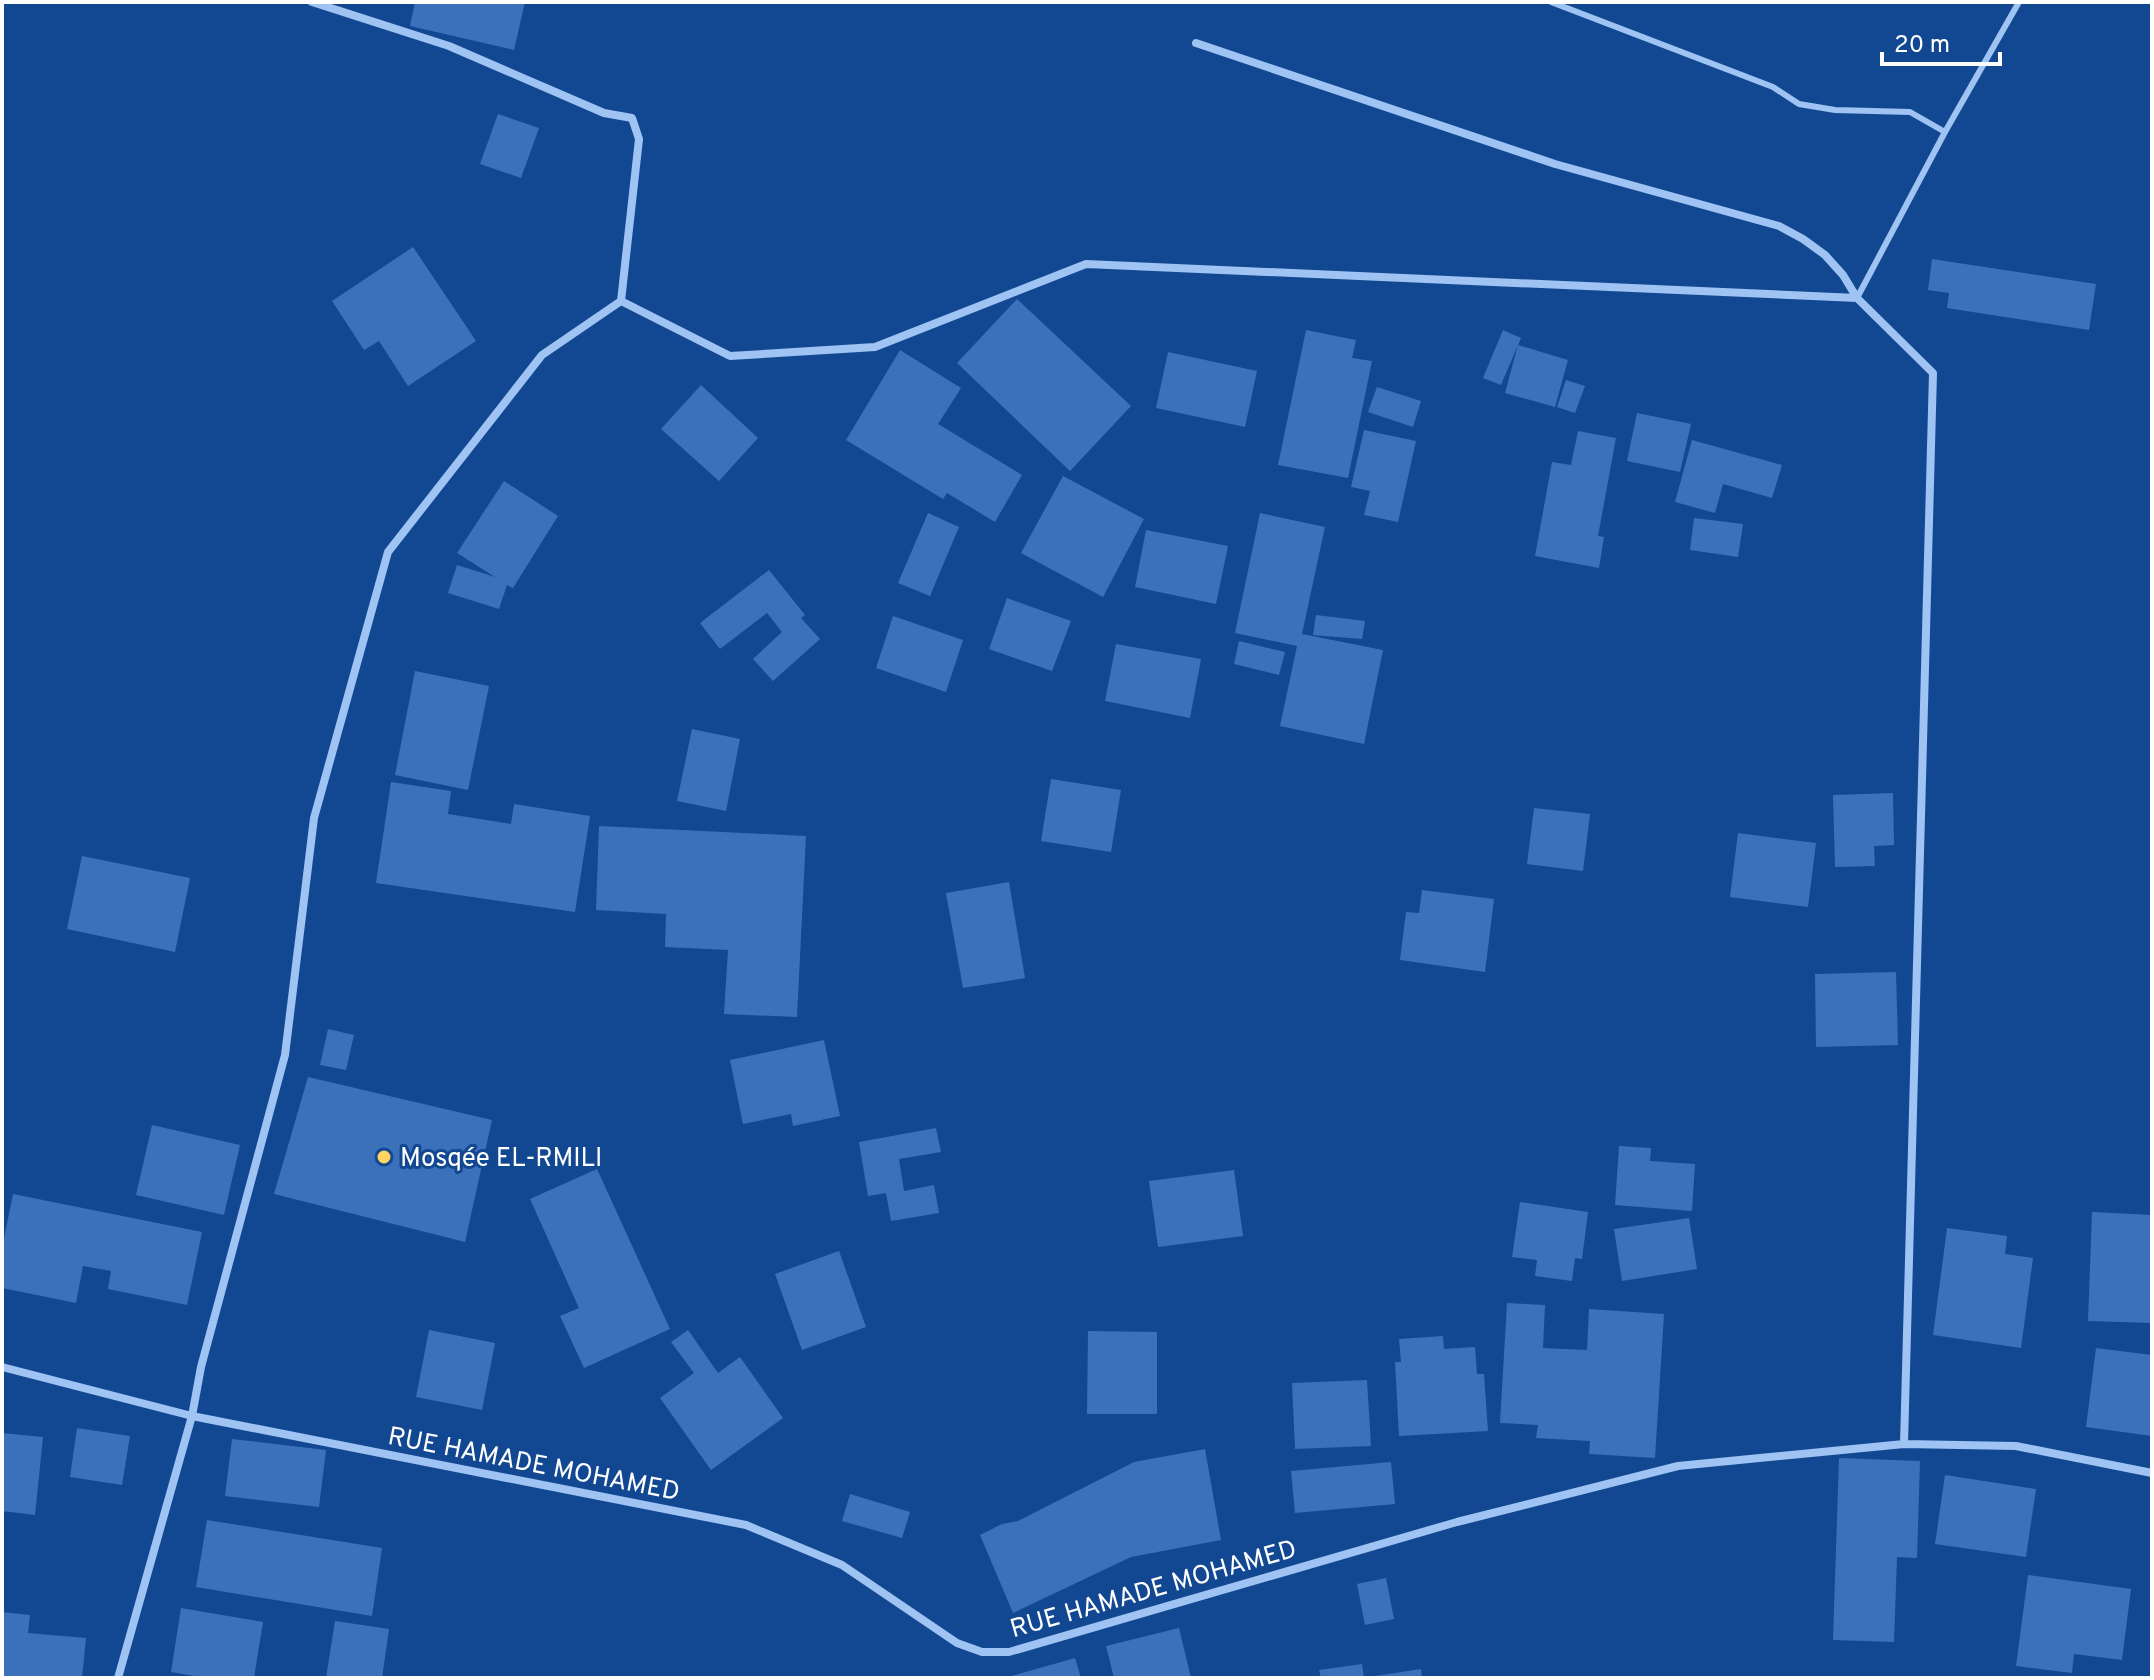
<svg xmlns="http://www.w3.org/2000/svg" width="2154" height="1680" font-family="Overpass,sans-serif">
<rect width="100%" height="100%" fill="#124892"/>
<path fill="#3b71ba" d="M415,2H525L514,50L410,26Z
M498,114L539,128L521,178L480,164Z
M413,247L476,341L408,386L379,341L364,350L332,301Z
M1932,259L2096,284L2089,330L1947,308L1949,293L1928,290Z
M1017,299L1131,406L1070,471L957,363Z
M1306,330L1356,340L1352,358L1372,361L1348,478L1278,465Z
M1503,330L1521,338L1501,385L1483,378Z
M1518,345L1568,360L1555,407L1505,393Z
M900,350L961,388L938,424L1022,475L995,522L947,493L943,499L846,440Z
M1168,352L1257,371L1245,427L1156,408Z
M1566,380L1585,386L1575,413L1557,407Z
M701,385L758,438L719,481L661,429Z
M1377,387L1421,401L1413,427L1368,412Z
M1637,413L1691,424L1680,472L1627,461Z
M1364,430L1416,441L1398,522L1364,515L1370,491L1351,487Z
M1578,431L1616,438L1598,536L1604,537L1599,568L1535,556L1552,462L1571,465Z
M1692,440L1782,465L1772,498L1723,484L1715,513L1675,502Z
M1063,476L1144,519L1103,597L1021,553Z
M504,481L558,516L513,588L507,585L499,609L448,593L457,565L495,577L457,553Z
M928,513L959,527L930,596L898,583Z
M1260,513L1325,527L1302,634L1383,650L1364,744L1280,726L1297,646L1235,633Z
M1694,518L1743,524L1738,557L1690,550Z
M1146,530L1228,546L1216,604L1135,587Z
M769,570L805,615L801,618L820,639L773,681L753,659L782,632L767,613L720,649L700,623Z
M1007,598L1071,621L1052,671L989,649Z
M1316,615L1365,621L1362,639L1313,635Z
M893,616L963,640L946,692L876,668Z
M1239,641L1285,652L1279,675L1234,664Z
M1116,644L1201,659L1190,718L1105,701Z
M415,671L489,686L468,790L395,775Z
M692,729L740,739L726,811L677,801Z
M1051,779L1121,790L1111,852L1041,841Z
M391,782L451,791L448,814L511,824L514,804L590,816L575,912L376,883Z
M1893,793L1894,845L1874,846L1875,866L1835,867L1833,795Z
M1534,808L1590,814L1583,871L1527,864Z
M599,826L806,836L797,1017L724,1014L728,950L665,947L666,914L596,910Z
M1738,833L1816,843L1808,907L1730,897Z
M82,856L190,878L175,952L67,929Z
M1009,882L1025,978L963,988L946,893Z
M1422,890L1494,899L1485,972L1400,960L1406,912L1419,913Z
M1896,972L1898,1045L1816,1047L1815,974Z
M328,1029L354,1035L346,1070L320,1065Z
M824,1040L840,1116L793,1126L791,1114L743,1124L730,1060Z
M308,1077L492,1120L465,1242L274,1194Z
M152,1125L240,1145L224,1215L136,1195Z
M936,1128L941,1152L899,1159L904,1191L934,1185L939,1213L891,1221L886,1193L868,1196L859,1142Z
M1619,1146L1651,1148L1650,1161L1695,1164L1692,1211L1615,1205Z
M597,1169L670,1329L584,1368L560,1316L579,1308L530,1199Z
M1234,1170L1243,1236L1158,1247L1149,1181Z
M13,1194L202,1232L187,1305L108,1289L111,1271L83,1266L76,1303L2,1288V1248Z
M1520,1202L1588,1212L1582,1259L1575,1258L1572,1281L1535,1276L1537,1260L1512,1257Z
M2092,1212L2152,1215V1323L2088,1321Z
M1689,1218L1697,1269L1622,1281L1614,1229Z
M1947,1228L2007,1236L2005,1254L2033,1258L2021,1348L1933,1335Z
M839,1251L866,1327L802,1350L775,1274Z
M1507,1303L1545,1305L1543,1348L1587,1350L1589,1309L1664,1314L1655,1458L1589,1454L1590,1441L1536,1438L1538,1425L1500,1423Z
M429,1330L495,1343L482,1410L416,1397Z
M688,1330L718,1373L740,1357L783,1418L711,1470L660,1398L694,1373L671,1342Z
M1088,1331L1157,1332V1414H1087Z
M1443,1336L1444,1349L1475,1347L1477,1374H1484L1488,1431L1399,1436L1395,1362H1401L1399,1339Z
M2096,1348L2152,1355V1436L2086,1427Z
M1367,1380L1371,1446L1295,1449L1292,1383Z
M77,1428L130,1436L122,1485L70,1477Z
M2,1433L43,1437L35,1515L2,1511Z
M232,1439L326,1450L319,1507L225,1496Z
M1205,1449L1221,1540L1131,1557L1013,1613L980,1535L1002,1524L1018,1521L1134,1462Z
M1839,1458L1920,1461L1917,1558L1897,1557L1894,1642L1833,1640Z
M1391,1462L1395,1504L1295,1513L1291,1471Z
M1945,1475L2036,1489L2026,1557L1935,1544Z
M850,1494L910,1512L902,1538L842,1521Z
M207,1520L382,1548L372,1616L196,1587Z
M2028,1575L2131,1589L2122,1660L2074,1654L2072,1673L2016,1666Z
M1386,1578L1394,1619L1365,1625L1357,1584Z
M181,1608L263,1622L254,1678H206L171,1672Z
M2,1612L30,1615L28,1633L86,1638L82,1678H2Z
M335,1621L389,1629L382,1678H326Z
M1179,1628L1191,1678H1114L1106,1646Z
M1075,1658L1081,1678H1008V1677Z
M1362,1664L1364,1678H1321L1319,1670Z
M1421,1669L1422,1678H1375V1676Z"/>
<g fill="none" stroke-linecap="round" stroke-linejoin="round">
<path stroke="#9fc3f2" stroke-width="6" d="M1551,2L1773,87L1799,104L1835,110L1910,112L1945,132
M1857,298L1945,132L2019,2"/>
<path stroke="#9fc3f2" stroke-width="8" d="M312,2L449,46L604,113L632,118L639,139L621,301
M1196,43L1555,164L1779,226L1803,239L1825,255L1843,275L1857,298L1933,373L1904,1444
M2,1367L192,1416L746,1525L842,1565L957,1643L982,1652H1009L1457,1522L1678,1466L1904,1444L2016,1446L2152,1473
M118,1678L192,1416L201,1367L285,1055L314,818L388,552L542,355L621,301L730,356L875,347L1086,264L1857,298"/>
</g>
<circle fill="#ffd461" stroke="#124892" stroke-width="3" cx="384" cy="1157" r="8"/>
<g text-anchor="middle" stroke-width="6" stroke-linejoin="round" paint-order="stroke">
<g font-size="26" fill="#fff" stroke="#124892" text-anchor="start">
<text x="400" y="1166">Mosqée EL-RMILI</text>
</g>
<g font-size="26" fill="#fff" stroke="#124892">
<text transform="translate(534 1463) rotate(11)" y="9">RUE HAMADE MOHAMED</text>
<text transform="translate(1153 1588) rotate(-16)" y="9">RUE HAMADE MOHAMED</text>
</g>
</g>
<rect width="2154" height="1680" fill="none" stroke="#ffffff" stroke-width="8"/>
<path d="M1882 52v12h118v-12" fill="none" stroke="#ffffff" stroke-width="4"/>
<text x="1894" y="52" font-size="24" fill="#ffffff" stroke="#124892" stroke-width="6" paint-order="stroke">20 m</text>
</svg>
